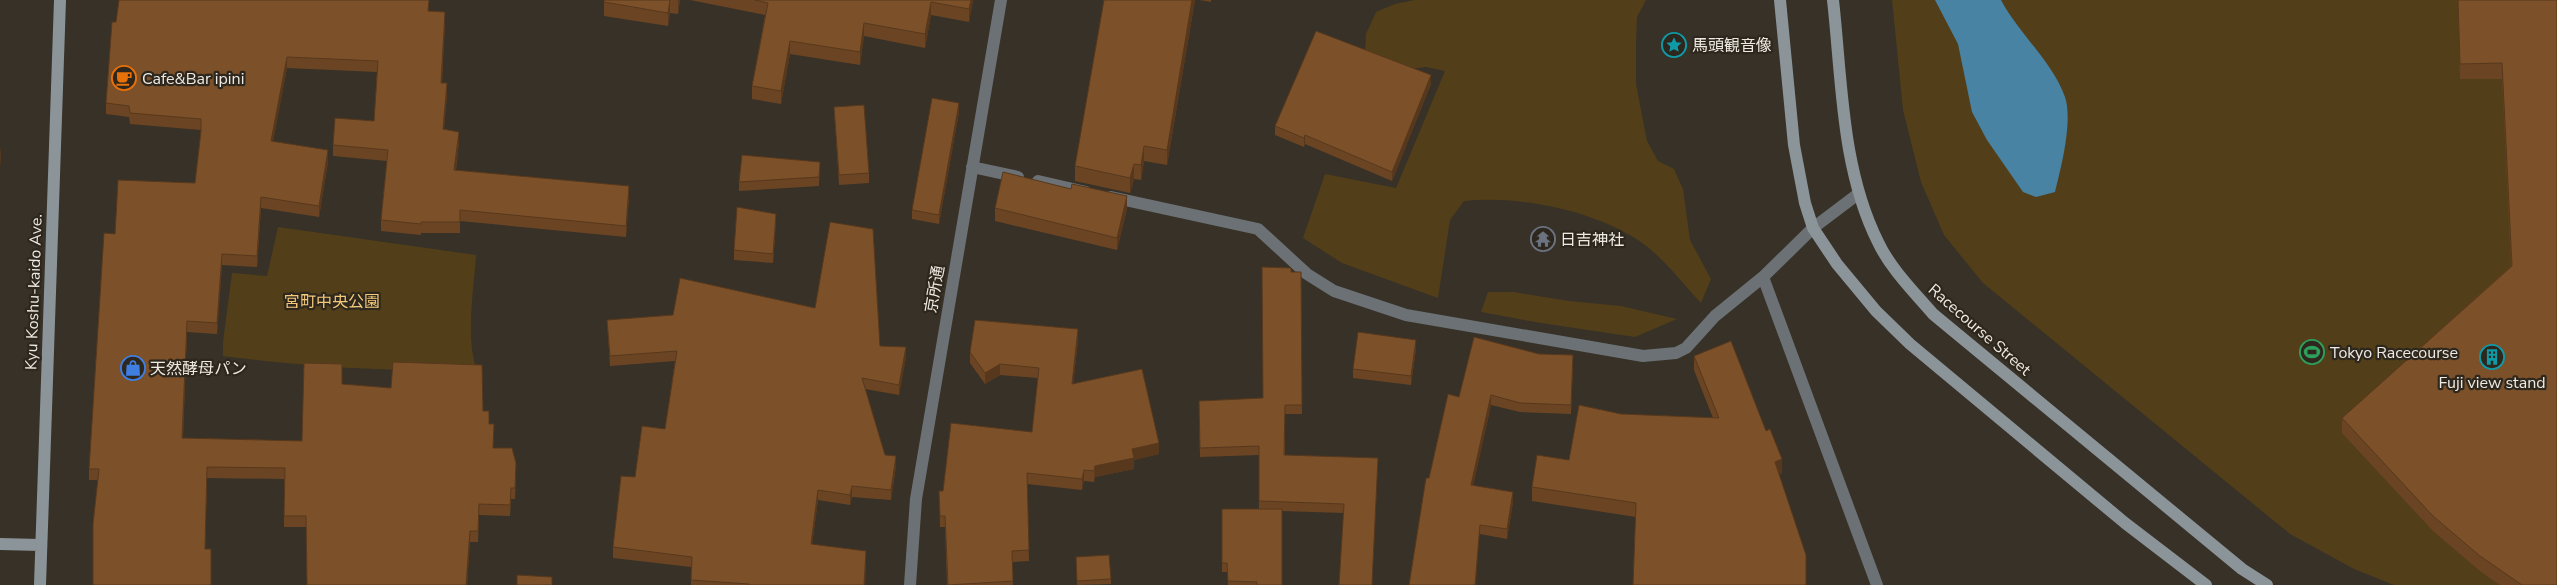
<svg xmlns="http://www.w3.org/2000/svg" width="2557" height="585" font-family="'Nunito Sans','Noto Sans JP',sans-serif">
<rect width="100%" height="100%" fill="#373127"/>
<path fill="#523f19" d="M1415,0H1646L1637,17L1636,42V84L1647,141L1658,161L1674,169L1683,189L1690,240L1711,279L1701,303C1684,285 1665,260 1645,245C1599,211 1521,195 1464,201L1450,220L1438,298L1342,263L1303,238L1325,174L1396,188L1445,71L1426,67L1400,70L1365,54L1366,34L1376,12L1395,4Z
M1892,0H2557V585H2394L2354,569L2290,534L1983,283L1944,235L1921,182L1903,110Z
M278,227L476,255C474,289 465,339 477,370C392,372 307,367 223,356V342L232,273L267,276Z
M1488,292H1513L1569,301L1621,306L1677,319L1635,337L1541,323L1481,312Z"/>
<path fill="#4883a4" d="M1935,0H2001C2019,34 2052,61 2065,97C2073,121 2061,168 2055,192L2036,197L2023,192L1987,140L1972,112L1958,44Z"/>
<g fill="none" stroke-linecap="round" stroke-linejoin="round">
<path stroke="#6b7174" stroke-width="12" d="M972,167L1018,177
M1038,181L1086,192
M1111,197L1258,229L1307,274L1334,291L1406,315L1643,356L1676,353L1686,348L1715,316L1763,277L1813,228L1858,194
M1763,277L1877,585
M910,585L916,499L1001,0"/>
<path stroke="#8b9499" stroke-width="12" d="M1780,0L1794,145L1805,203L1813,228L1837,264L1876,311L1910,344L2125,523L2206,585
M1833,0C1842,80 1841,168 1878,242C1890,268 1914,292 1933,314L2242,569L2267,585
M0,544L40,545
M40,585L60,0"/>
</g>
<path fill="#6b4523" d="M119,0H429L428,11L445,23L442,83L447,94L444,129L459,143L456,170L629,197L626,237L460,221V233H421V235L381,231V220L387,161L333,156V145L374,121L377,72L287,68L273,141L328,162L319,217L261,208L257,267L222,265L217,334L187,332L183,438L302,441L342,384L483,411L489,424L493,448L516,474L515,499H511L510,516L479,515L478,542H470L467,585H307L306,527H284V479L207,478L205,549L211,585L98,480H89V469L115,234L195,183L201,130L130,124L129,117L106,114V103Z
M604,0H680L678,14L670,13L668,26L604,16Z
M690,0H973L969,22L931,15L925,48L864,36L860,65L790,54L781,104L752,99V86L765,15Z
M1104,0H1195L1167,165L1144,161L1141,180L1134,179L1130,193L1075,181V166Z
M1199,0H1211V2Z
M2458,0H2557V585H2500L2480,571L2433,531L2342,433V418L2511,266L2502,79H2460Z
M1431,84L1392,181L1305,144L1304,147L1275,135V126Z
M834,107L869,173V183L839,185Z
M959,112L939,224L912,219V210Z
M820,162L819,186L739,191V182Z
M995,208L1127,209L1117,250L995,221Z
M776,223L773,263L734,260V250Z
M1291,272H1301L1302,414H1285V455L1378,467L1344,513L1282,511V585H1228L1227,572H1222V509H1259V455L1200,457L1199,410L1263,398Z
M607,320L880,346L906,357L899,395L865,389L885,455L896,466L891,500L852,497L850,505L818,500L812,544L866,562L865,585H691V567L613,558V547L635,477L665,429L675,361L610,366Z
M1078,340L1073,384L1159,454L1134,460V469L1095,477L1094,482L1084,481L1082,490L1027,484L1029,561L1012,562L1013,585H947L945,527H940L939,491H943L1032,432L1038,378L1000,375L985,384L970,363V352Z
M1416,349L1411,385L1353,378V369Z
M1694,356L1782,473L1636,517L1532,501V487L1569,460L1621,414L1713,418L1694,370Z
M1573,364L1571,414L1520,412L1491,405L1473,486L1513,502L1507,539L1480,534L1429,478L1459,397Z
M1076,562L1111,579V584L1077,585Z"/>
<path fill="#57381d" d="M670,0V13L668,26V13Z
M678,0H680L678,14Z
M971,0H973L969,22V9Z
M1192,0H1195L1167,165V150Z
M931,2V15L925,48V34Z
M445,12V23L441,94V83Z
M864,23V36L860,65V52Z
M790,41V54L781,104V91Z
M287,57V68L271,152V141Z
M1431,75V84L1392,181V172Z
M447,83V94L443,140V129Z
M959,103V112L939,224V215Z
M459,132V143L454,181V170Z
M1305,135V144L1304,147V138Z
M1,144V158L0,169V155Z
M1144,146V161L1141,180V165Z
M328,150V162L319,217V206Z
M1134,164V179L1130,193V178Z
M629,186V197L626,237V226Z
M1127,196V209L1117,250V238Z
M261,197V208L257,267V256Z
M776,214V223L773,263V254Z
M222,254V265L217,334V323Z
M187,321V332L182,449V438Z
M1078,329V340L1072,395V384Z
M1416,340V349L1411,385V376Z
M906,347V357L899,395V385Z
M1000,364V375L985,384V373Z
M1491,395V405L1471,495V485Z
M1159,443V454L1134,460V469L1095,477L1094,482L1095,466L1132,449Z
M896,456V466L891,500V490Z
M1782,459V473L1775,476V462Z
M1084,470V481L1082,490V479Z
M852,486V497L850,505V495Z
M818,490V500L811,554V544Z
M1513,492V502L1507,539V529Z
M1480,525L1476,585H1475Z
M470,531V542L467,585H466Z
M866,551L865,585H864Z"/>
<path fill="#7c5029" stroke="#57381d" d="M119,0H429L428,11L445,12L441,83H447L443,129L459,132L454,170L629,186L626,226L460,210V222H421V224L381,220L388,150L333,145L335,118L374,121L378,61L287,57L271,141L328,150L319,206L261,197L257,256L222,254L217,323L187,321L182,438L302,441L304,363L342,364V384L391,388L393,362L482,365L483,411H489V424H494L493,448H512L516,463L515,488H511L510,505L479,504L478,531H470L466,585H307L306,516H284L285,468L207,467L205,549H211V585H93V524L99,469H89L104,233L115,234L118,180L195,183L201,131V119L130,113L129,106L106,103L112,22H116Z
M604,0H670L668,13L604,2Z
M755,0H971L969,9L931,2L925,34L864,23L860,52L790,41L781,91L752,86L768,3Z
M1104,0H1192L1167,150L1144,146L1141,165L1134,164L1130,178L1075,166Z
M2458,0H2557V585H2522L2480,556L2433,516L2342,418L2512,266L2502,63L2460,64Z
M1316,31L1431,75L1392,172L1305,135L1304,138L1275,126Z
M932,98L959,103L939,215L912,210Z
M864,105L869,173L839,175L834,107Z
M742,155L820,162L819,177L739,182Z
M1003,172L1071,189L1072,184L1127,196L1117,238L995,208Z
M737,207L776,214L773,254L734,250Z
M830,222L873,229L880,346L906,347L899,385L862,378L885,455L896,456L891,490L852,486L850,495L818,490L811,544L866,551L864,585H748L749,584L691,580L692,557L613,547L621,476L635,477L642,426L665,429L677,351L610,356L607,320L673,315L680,278L815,308Z
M1262,267L1291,268V272H1301L1302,405H1285L1284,455L1378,458L1372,585H1339L1344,504L1259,501V446L1200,448L1199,401L1263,398Z
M975,320L1078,329L1072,384L1142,369L1159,443L1132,449L1134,458L1095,466L1094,471L1084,470L1082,479L1027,473L1029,550L1012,551L1013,581L948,585L945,516H940L939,491H943L951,423L1032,432L1039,368L1000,364L985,373L970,352Z
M1358,332L1416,340L1411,376L1353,369Z
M1474,337L1539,354L1573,355L1571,405L1520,403L1491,395L1471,485L1513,492L1507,529L1480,525L1475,585H1409L1426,478H1429L1448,394L1459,397Z
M1731,341L1766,431L1770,429L1782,459L1775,462L1806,555V585H1633L1636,503L1532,487L1537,455L1569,460L1579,405L1621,414L1719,418L1694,356Z
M1222,509H1282V585H1257V582L1228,581L1227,563H1222Z
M1109,555L1111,579L1077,581L1076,557Z
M517,575L552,577V585H517Z"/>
<defs>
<symbol id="sight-ring" viewBox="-11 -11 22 22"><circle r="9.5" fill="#2d271d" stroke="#0f9aa8" stroke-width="1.5"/><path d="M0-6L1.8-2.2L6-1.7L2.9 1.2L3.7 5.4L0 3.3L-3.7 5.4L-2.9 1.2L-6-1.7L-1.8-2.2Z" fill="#0f9aa8"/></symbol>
<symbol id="cafe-ring" viewBox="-11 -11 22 22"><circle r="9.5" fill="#2d271d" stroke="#e8710a" stroke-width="1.5"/><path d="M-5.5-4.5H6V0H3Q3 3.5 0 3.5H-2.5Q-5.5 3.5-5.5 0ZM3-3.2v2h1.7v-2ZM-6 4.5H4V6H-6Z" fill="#e8710a"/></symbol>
<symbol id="temple-ring" viewBox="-11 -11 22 22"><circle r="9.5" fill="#2d271d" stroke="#6b7280" stroke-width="1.5"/><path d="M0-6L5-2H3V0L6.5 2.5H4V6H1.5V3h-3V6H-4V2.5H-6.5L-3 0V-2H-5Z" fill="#6b7280"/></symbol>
<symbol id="stadium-ring" viewBox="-11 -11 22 22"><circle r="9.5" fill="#2d271d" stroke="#2e9e5b" stroke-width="1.5"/><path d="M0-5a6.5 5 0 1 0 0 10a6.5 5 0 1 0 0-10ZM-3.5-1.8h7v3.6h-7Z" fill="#2e9e5b"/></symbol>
<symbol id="building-ring" viewBox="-11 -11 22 22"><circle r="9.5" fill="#2d271d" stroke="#0f9aa8" stroke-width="1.5"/><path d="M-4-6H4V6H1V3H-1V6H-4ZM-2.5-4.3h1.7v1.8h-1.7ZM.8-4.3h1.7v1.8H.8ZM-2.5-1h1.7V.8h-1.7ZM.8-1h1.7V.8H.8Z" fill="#0f9aa8"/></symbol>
<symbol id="shop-ring" viewBox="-11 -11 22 22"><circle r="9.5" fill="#2d271d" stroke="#3f7fe0" stroke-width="1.5"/><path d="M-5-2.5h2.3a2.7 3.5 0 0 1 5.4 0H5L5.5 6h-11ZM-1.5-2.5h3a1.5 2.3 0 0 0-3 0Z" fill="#3f7fe0"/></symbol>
</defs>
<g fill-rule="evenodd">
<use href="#sight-ring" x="1660" y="31" width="28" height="28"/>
<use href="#cafe-ring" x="110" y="64" width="28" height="28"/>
<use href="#temple-ring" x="1529" y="225" width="28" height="28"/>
<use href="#stadium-ring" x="2298" y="338" width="28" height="28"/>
<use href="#building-ring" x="2478" y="343" width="28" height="28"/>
<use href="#shop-ring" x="119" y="354" width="28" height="28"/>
</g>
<g text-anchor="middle" stroke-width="4.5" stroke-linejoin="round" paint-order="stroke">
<g font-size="16" fill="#eeeae3" stroke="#2d271d" text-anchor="start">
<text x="1692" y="51">馬頭観音像</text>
<text x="142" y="84">Cafe&amp;Bar ipini</text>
<text x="1560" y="245">日吉神社</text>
<text x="2330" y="358">Tokyo Racecourse</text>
<text x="150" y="374">天然酵母パン</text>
<text x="2492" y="388" text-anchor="middle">Fuji view stand</text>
</g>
<g font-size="16" fill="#eeeae3" stroke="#2d271d">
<text transform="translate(934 289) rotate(-80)" y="6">京所通</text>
<text transform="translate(33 292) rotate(-88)" y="6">Kyu Koshu-kaido Ave.</text>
<text transform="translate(1980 329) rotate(41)" y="6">Racecourse Street</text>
</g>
<g font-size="16" fill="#f3c878" stroke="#2d271d">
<text x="332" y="307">宮町中央公園</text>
</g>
</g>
</svg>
